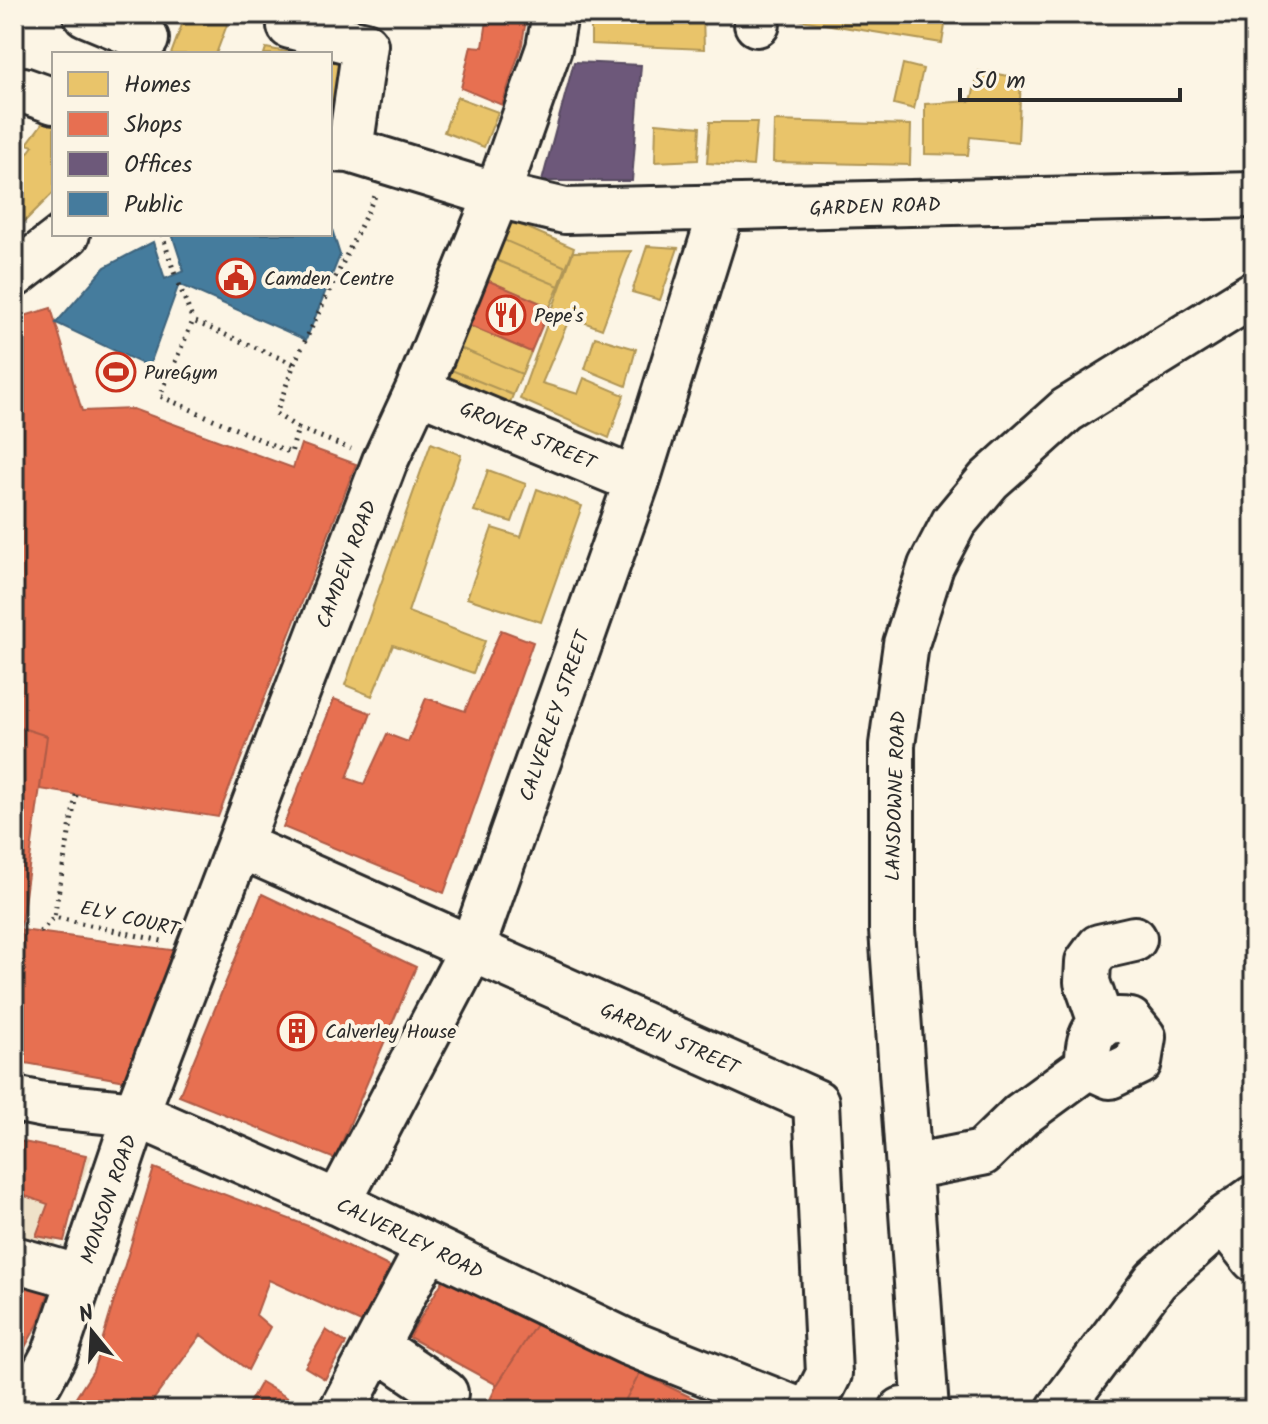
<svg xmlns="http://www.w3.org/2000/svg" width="1268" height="1424" font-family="Kalam,sans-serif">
<rect width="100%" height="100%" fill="#fcf5e5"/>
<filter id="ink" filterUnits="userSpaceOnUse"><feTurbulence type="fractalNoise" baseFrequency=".0125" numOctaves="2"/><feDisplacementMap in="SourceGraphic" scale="16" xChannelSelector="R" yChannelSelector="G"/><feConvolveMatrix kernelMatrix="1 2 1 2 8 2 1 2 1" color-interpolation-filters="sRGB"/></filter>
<g filter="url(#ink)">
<path fill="#efe2c9" d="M14,1140L92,1156L14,1345Z"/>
<path fill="#e9c46a" stroke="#b09657" stroke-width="2" d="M186,14H231L216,54H171Z
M591,14H703L704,49L591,44Z
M763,14H947L942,43Z
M266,48L297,54H264Z
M330,60L347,64L339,110L330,108Z
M903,64L923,69L914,109L894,104Z
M979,71L1021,78L1018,142L970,137L968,155L925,154V104L971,101Z
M457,97L498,112L484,147L444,132Z
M50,113L54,115V192L14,232V171L33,146L27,144Z
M774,121L911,125L910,165L773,162Z
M710,122H757L753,166L707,163Z
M656,123L700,127L698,160L655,162Z
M507,219L574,248L566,267L499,238Z
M499,238L566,267L559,286L491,258Z
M647,246L678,248L660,300L632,292Z
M631,251L602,329L570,317L542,383L578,394L584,378L624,395L609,438L520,399L573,252Z
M491,258L559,286L550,307L482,278Z
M463,323L531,352L522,374L453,345Z
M595,337L636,349L626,386L585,369Z
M453,345L522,374L513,395L444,367Z
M444,367L513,395L505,415L436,387Z
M431,443L461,455L408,612L485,641L473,673L393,645L372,696L345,685Z
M488,470L526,484L512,522L474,511Z
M537,489L582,506L541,622L467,598L492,528L521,537Z"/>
<path fill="#e76f51" stroke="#af5b46" stroke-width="2" d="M488,14H527L522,44L502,105L461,88L471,46L483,47Z
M482,278L550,307L531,352L463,323Z
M51,308L82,411L133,409L293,468L301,444L356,464L218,817L40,789L47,736L16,726L14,319Z
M501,630L533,642L444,893L283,827L334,699L371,713L347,778L364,784L387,734L408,742L426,698L465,711Z
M14,719L16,726L47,736L14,976Z
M262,894L416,967L335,1159L179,1096Z
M22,930L179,951L126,1081L14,1061V976Z
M14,1140L86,1155L64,1241L36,1236L48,1204L14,1192Z
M154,1168L308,1226L400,1272L374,1328L269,1280L256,1315L270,1327L248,1370L201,1335L146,1410H68L93,1371Z
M14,1272L52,1283L38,1324L21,1354L14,1360Z
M445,1277L537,1323L497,1385L409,1337Z
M537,1323L640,1373L620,1410H485L497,1385Z
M326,1330L346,1343L325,1379L305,1367Z
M640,1373L718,1410H620Z
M261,1382L308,1410H245Z"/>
<path fill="#6d597a" stroke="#594b62" stroke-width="2" d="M574,62L641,65L632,181H542Z"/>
<path fill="#457b9d" stroke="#3d637b" stroke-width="2" d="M330,223L340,255L306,340L179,284L149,367L56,323L105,267L153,242L165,279L184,271L172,234H330Z"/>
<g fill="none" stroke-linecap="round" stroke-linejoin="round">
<defs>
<path id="minor" d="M86,14L146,39
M757,24V14
M290,26L365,45L350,150
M23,90L54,101
M330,149L350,150L497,195L565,211L1254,195
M14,275L67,234
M418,390L637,481
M239,845L816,1102L829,1374L811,1410
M1102,1025L1087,982L1088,962L1099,947L1134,939
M14,1099L44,1105L136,1114L338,1203L627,1342L798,1410
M910,1167L982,1153L1021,1115L1088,1066L1110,1076L1139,1062L1143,1037L1130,1021C1095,1015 1087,1035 1088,1066
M338,1203L471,951L637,481L722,209
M1223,1220L1254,1259
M14,1259L81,1278
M377,1347L445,1393L434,1410
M14,1409L40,1381L55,1353L136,1114L239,845L385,461L418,390L497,195L549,48L555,14
M342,1410L428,1248
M926,1410L892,930V745L906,644L931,566L954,522L989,480L1067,410L1254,294"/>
<path id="major" d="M902,1410H916
M1059,1410L1156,1280L1223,1220L1254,1198"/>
</defs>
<use href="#minor" stroke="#2b2b2b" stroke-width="50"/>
<use href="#major" stroke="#2b2b2b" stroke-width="50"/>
<path stroke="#2b2b2b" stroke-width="5" stroke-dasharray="2 6" stroke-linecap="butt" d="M162,234L175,275
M179,284L193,321
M294,364L377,192
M298,428L276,414L294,364L193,321L160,396L291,453L298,428L351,449
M76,795L54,917L166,942
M40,932L54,917"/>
<use href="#minor" stroke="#fcf5e5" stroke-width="44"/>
<use href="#major" stroke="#fcf5e5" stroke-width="44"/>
</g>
</g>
<defs>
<symbol id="civic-ring" viewBox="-11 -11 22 22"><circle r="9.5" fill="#fcf5e5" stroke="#c8321e" stroke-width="1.5"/><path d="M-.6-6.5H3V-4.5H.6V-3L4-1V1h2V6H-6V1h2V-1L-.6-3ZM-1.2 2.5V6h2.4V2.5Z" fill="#c8321e"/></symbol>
<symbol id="restaurant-ring" viewBox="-11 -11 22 22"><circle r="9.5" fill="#fcf5e5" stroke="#c8321e" stroke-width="1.5"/><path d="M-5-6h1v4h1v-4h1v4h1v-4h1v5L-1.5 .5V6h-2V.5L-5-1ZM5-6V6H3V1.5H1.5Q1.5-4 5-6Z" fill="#c8321e"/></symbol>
<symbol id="stadium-ring" viewBox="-11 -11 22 22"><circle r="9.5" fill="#fcf5e5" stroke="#c8321e" stroke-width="1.5"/><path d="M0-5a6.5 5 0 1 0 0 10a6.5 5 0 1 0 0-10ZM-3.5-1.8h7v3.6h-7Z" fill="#c8321e"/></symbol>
<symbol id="building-ring" viewBox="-11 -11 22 22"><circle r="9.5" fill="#fcf5e5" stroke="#c8321e" stroke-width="1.5"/><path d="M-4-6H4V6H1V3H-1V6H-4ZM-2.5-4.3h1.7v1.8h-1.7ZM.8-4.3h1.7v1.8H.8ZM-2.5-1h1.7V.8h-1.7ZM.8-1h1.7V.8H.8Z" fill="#c8321e"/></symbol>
</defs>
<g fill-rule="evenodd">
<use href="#civic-ring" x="214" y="256" width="44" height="44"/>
<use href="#restaurant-ring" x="484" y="293" width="44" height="44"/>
<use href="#stadium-ring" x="94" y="350" width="44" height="44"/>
<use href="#building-ring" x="275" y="1009" width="44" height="44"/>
</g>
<g text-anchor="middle" stroke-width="8" stroke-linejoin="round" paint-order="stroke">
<g font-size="20" fill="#2b2b2b" stroke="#fcf5e5">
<text transform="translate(875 206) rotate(-2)" y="7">GARDEN ROAD</text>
<text transform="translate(528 435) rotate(23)" y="7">GROVER STREET</text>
<text transform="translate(346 564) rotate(-69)" y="7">CAMDEN ROAD</text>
<text transform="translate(554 716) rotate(-71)" y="7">CALVERLEY STREET</text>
<text transform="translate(895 796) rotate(-88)" y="7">LANSDOWNE ROAD</text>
<text transform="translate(130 918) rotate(13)" y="7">ELY COURT</text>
<text transform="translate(670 1038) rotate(24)" y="7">GARDEN STREET</text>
<text transform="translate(108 1199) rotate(-71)" y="7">MONSON ROAD</text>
<text transform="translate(410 1238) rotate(26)" y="7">CALVERLEY ROAD</text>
</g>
<g font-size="20" fill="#2b2b2b" stroke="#fcf5e5" text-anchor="start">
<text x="264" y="285">Camden Centre</text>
<text x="534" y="322">Pepe's</text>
<text x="144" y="379">PureGym</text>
<text x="325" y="1038">Calverley House</text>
</g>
</g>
<rect width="1268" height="1424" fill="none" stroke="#fcf5e5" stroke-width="48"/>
<rect x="24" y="24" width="1220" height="1376" fill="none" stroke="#2b2b2b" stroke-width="3" filter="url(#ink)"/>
<rect x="52" y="52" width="280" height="184" fill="#fcf5e5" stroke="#a8a49b" stroke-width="2"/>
<rect x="68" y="72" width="40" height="24" fill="#e9c46a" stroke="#a8a49b" stroke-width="2"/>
<text x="124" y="92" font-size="24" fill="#2b2b2b">Homes</text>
<rect x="68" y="112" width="40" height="24" fill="#e76f51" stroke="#a8a49b" stroke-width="2"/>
<text x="124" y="132" font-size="24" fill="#2b2b2b">Shops</text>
<rect x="68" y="152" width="40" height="24" fill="#6d597a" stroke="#a8a49b" stroke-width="2"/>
<text x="124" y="172" font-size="24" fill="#2b2b2b">Offices</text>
<rect x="68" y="192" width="40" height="24" fill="#457b9d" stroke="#a8a49b" stroke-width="2"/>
<text x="124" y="212" font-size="24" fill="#2b2b2b">Public</text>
<g transform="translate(92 1332) rotate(342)" stroke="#fcf5e5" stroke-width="6" paint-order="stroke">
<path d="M0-6L14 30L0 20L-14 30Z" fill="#2b2b2b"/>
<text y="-12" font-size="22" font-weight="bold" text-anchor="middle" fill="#2b2b2b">N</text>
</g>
<path d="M960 88v12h220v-12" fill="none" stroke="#2b2b2b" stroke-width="4"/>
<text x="972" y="88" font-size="24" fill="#2b2b2b" stroke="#fcf5e5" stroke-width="6" paint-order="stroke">50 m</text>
</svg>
